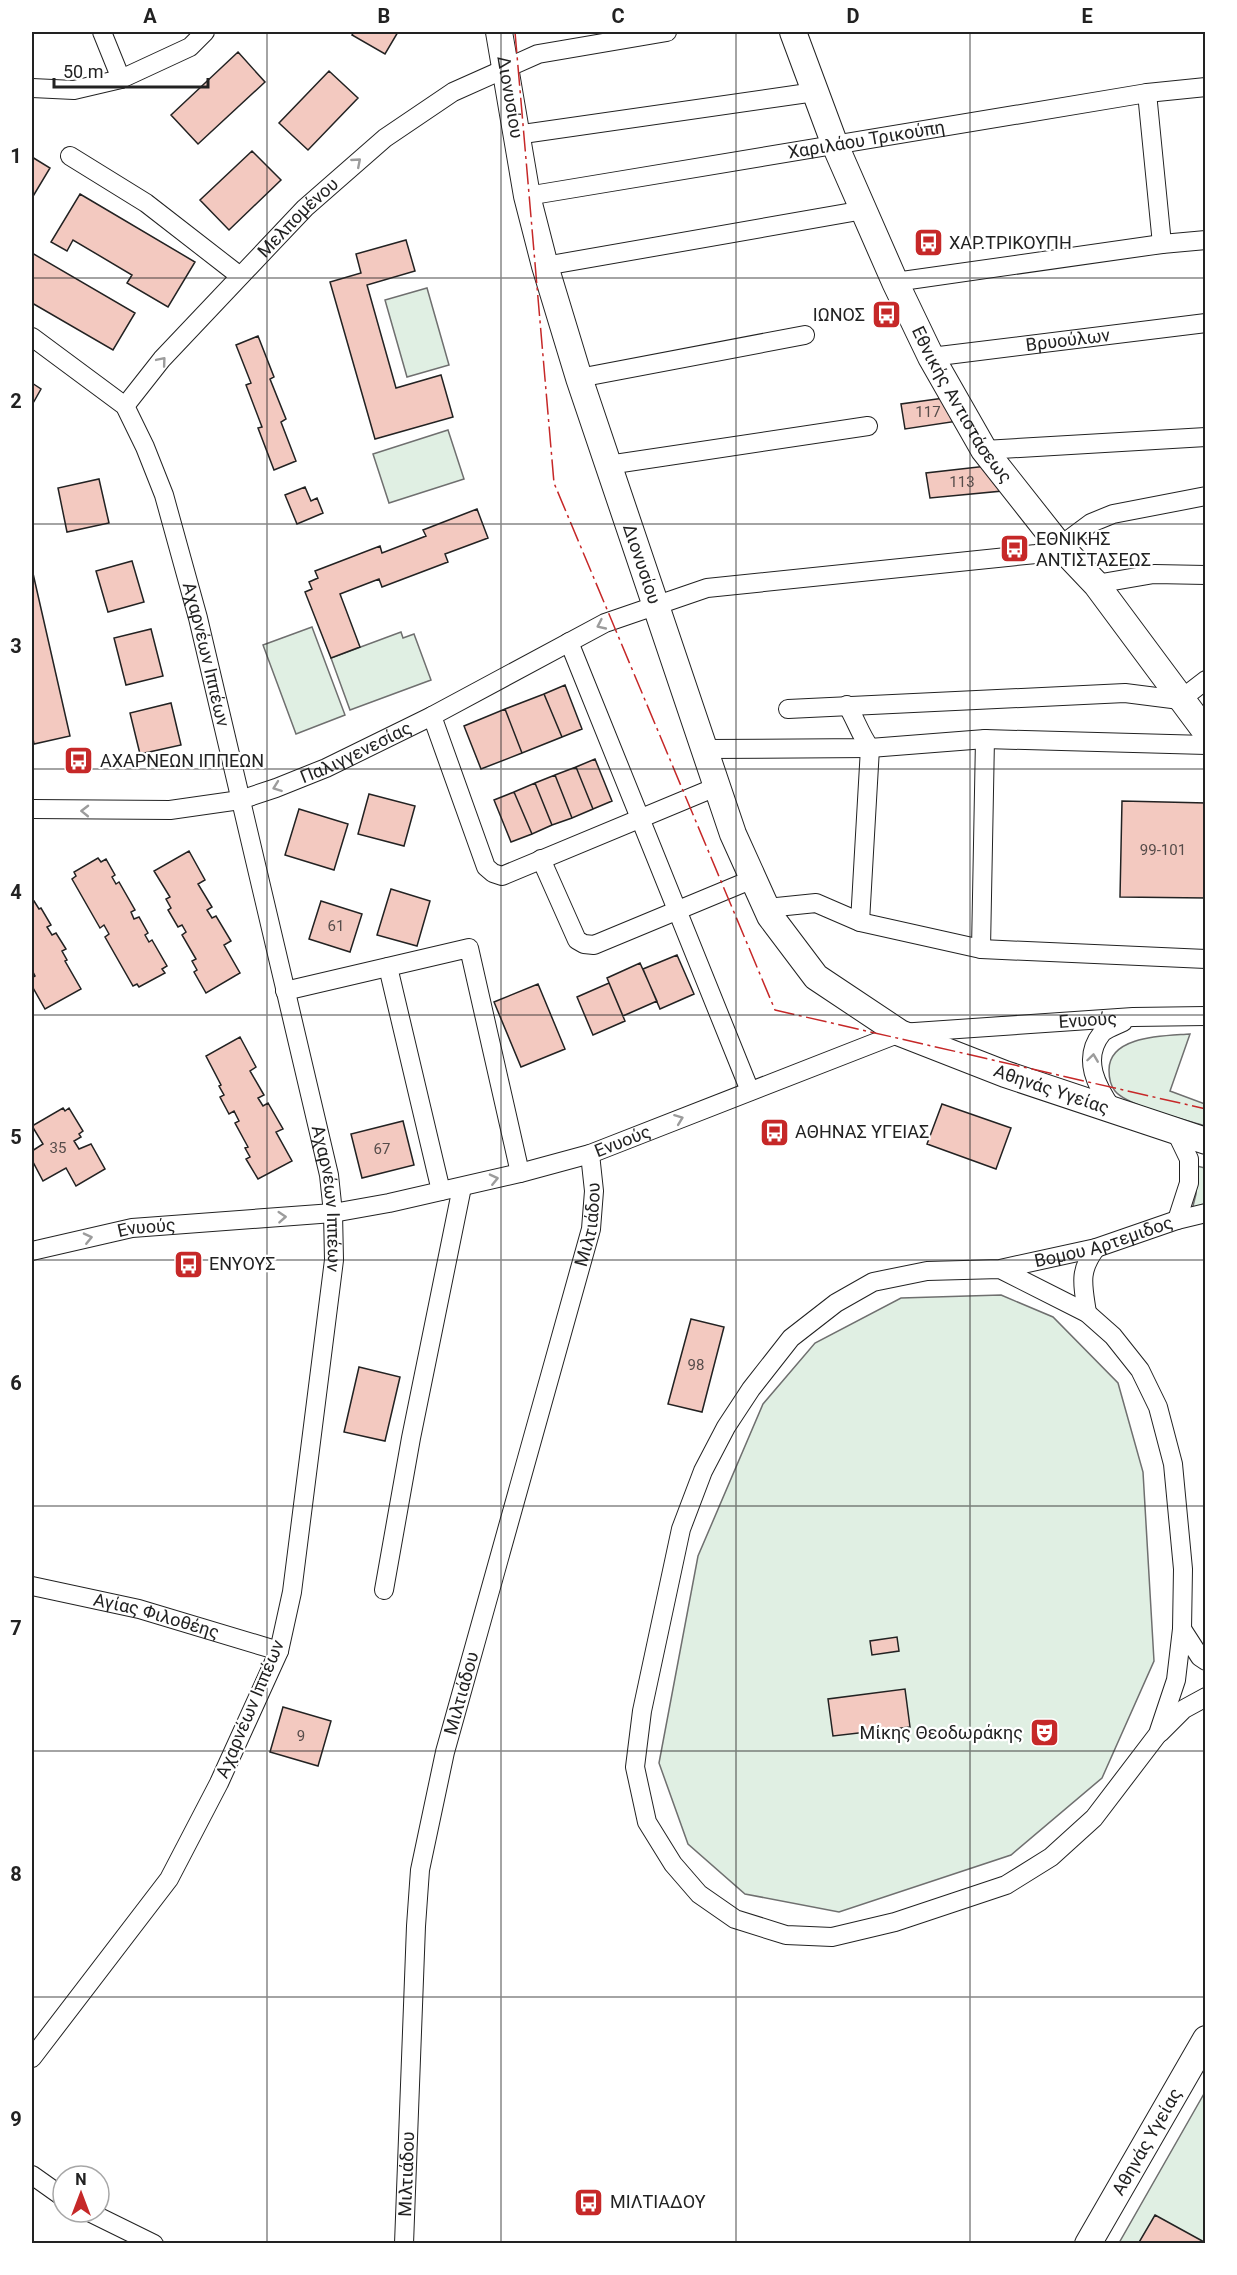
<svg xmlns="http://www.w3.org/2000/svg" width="1237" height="2275" font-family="Roboto,sans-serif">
<rect width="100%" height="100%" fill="#fff"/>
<path fill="#e0efe3" stroke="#6f6f6f" stroke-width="1.5" d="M427,288L449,365L407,377L385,300Z
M448,430L464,479L389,503L373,454Z
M312,627L345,715L296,734L263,645Z
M401,632L403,638L414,634L431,680L350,710L331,658Z
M1190,1034L1170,1091L1205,1104V1126C1186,1120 1127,1106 1115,1091C1110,1085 1109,1077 1109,1070C1109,1035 1166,1036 1190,1034Z
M1197,1166L1205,1168V1206L1192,1210L1196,1194Z
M1001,1295L1053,1317L1118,1383L1143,1472L1154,1661L1102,1778L1011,1855L839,1912L745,1894L688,1844L659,1763L698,1556L763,1404L815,1343L901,1298Z
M1205,2092V2243H1119Z"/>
<path fill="#f3c9c0" stroke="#222" stroke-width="1.5" d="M354,32H398L385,54L352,35Z
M238,52L265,82L198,144L171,115Z
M329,71L358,98L308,150L279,123Z
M252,151L281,180L229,230L200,200Z
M32,157L50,168L32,198Z
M80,194L195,262L168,307L127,283L132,275L73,240L67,251L51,242Z
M406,240L415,271L367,285L396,388L441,375L453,417L375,439L330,282L361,273L356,254Z
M32,253L135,313L113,350L32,303Z
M258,336L274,377L270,379L286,419L281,422L296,461L274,470L258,428L262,427L246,385L251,383L236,345Z
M32,383L41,389L32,405Z
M944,398L958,421L905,429L901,404Z
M987,466L1002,491L930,498L926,473Z
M99,479L109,523L67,532L58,488Z
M305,487L311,501L317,498L323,513L297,524L285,495Z
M477,509L488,538L445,554L448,562L382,587L379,579L340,594L360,647L331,658L305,592L312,589L309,582L318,578L315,571L380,546L382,553L426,536L423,530Z
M132,561L144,602L108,612L96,571Z
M32,569L70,736L34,744L32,734Z
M151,629L163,676L126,685L114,638Z
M565,685L582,729L562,737L544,694Z
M544,694L562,737L522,753L505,709Z
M171,703L181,745L140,754L130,713Z
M505,709L522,753L481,769L464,726Z
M595,759L612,801L593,809L576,767Z
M576,767L593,809L572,818L555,775Z
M555,775L572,818L552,825L535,783Z
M535,783L552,825L532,834L514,792Z
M514,792L532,834L511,842L494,800Z
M369,794L415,806L404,846L358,834Z
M1122,801L1206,803V898L1120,897Z
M299,809L348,824L334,870L285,855Z
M189,851L205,880L198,884L212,907L207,910L212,918L216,916L231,941L224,945L240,973L206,993L194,972L197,970L192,961L196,959L182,935L186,932L182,925L178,927L168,910L171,908L166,899L170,897L154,871Z
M98,858L101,862L106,859L115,875L112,877L116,884L119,882L135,910L131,912L134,919L139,917L148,933L145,935L149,942L152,940L167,966L162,969L165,973L139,987L137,984L133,986L105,937L109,934L104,925L100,928L72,879L76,876L74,872Z
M391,889L430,901L417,946L377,935Z
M34,901L39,909L41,908L51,925L47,927L52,935L56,933L66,949L62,951L67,960L65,961L81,989L45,1009L32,986V978L35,976L32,970V902Z
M321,901L362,914L350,952L309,939Z
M677,955L694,994L660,1009L643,969Z
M640,963L657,1001L623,1016L607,978Z
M609,983L625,1021L593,1035L577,997Z
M538,984L565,1049L521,1067L494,1002Z
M240,1037L256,1067L250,1071L264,1095L258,1098L263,1106L268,1103L283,1129L276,1132L292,1161L258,1179L246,1159L250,1157L245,1148L248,1147L235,1123L239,1121L234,1111L229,1114L220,1097L224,1095L219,1086L221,1085L206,1056Z
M942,1104L1011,1128L996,1169L927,1144Z
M63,1108L65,1111L69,1108L83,1131L79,1134L81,1137L74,1141L79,1149L91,1144L105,1169L76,1186L66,1168L43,1181L32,1160V1151L43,1144L32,1126Z
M403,1121L414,1165L362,1178L351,1134Z
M691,1319L724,1327L702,1412L668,1404Z
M359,1367L400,1377L385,1441L344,1432Z
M897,1637L899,1651L872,1655L870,1641Z
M905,1689L910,1727L833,1736L828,1699Z
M283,1707L331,1721L318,1766L270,1752Z
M1155,2215L1206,2243V2244H1138Z"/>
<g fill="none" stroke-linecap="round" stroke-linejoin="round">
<defs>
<g id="street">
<path d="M102,32L121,79"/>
<path d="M32,88L74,90L121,79L190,47L205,32"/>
<path d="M1147,93L1162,244"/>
<path d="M516,135L815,92"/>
<path d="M70,156L146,203L240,276"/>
<path id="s1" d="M527,196L1147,93L1206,87"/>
<path d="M545,266L864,210"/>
<path d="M895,282L1162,244L1206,240"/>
<path id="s2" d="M32,337L125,406L145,447L164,495L198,618L329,1175L333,1213L334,1260L292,1592L279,1651L219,1783L169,1879L32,2058"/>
<path id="s3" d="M931,357L1206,323"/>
<path d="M579,378L805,335"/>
<path id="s4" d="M125,406L162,359L305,208L385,138L453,92L538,54L667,32"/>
<path d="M984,450L1206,437"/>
<path d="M608,465L868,426"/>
<path d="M1096,584L1154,574L1206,575"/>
<path d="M569,642L750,1091"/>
<path d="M847,705C856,720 860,734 870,748L860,922"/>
<path d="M788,709L1125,693L1180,700L1206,680"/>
<path d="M432,716L486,867L493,873L502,876L716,787"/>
<path d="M704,749L870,748L985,739L1206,745"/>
<path id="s5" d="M32,809L170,810L240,800L276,788L326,768L432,716L605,623L707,588L1036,554L1056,549L1091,523L1113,514L1206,496"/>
<path d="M541,859L577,940L584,944L594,945L753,879"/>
<path d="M767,908L816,903L860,922L981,949L1206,959"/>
<path d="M981,949L985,739"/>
<path d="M388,967L441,1191"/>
<path d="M285,991L469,948L520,1173"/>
<path d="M1113,1110C1097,1087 1081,1059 1102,1033C1107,1028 1117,1025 1123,1022"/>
<path d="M1175,1130L1189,1159V1183L1177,1220"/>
<path id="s6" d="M32,1251L132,1228L333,1213L389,1203L520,1173L590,1154L900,1033L1133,1017L1206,1016"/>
<path id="s7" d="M1000,1269L1087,1313L1113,1336L1140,1370L1158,1407L1173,1464L1183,1569L1182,1629L1176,1680L1158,1734L1094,1818L1051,1857L1006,1885L895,1922L832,1937L786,1935L735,1919L699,1894L673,1864L647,1822L635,1767L642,1711L681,1529L703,1471L726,1427L751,1389L791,1338L836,1303L873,1282L927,1271L1000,1269L1096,1248L1177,1220L1206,1213"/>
<path d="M1087,1313C1083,1285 1078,1272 1096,1248"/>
<path id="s8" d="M32,1586L139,1609L279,1651"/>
<path d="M384,1590L411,1438L462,1187"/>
<path d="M1182,1629L1200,1657L1206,1661"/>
<path d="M1160,1733L1184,1709L1206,1697"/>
<path d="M32,2175L63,2197"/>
<path d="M89,2212L154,2244"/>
<path id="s9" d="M404,2244L416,1926L420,1870L445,1752L591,1229L594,1191L590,1154"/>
</g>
<g id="secondary">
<path id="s10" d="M499,32L527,196L545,266L579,378L733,834L770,916L816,977L900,1033L1005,1074L1206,1141"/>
<path id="s11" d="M793,32L835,145L895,282L931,357L984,450L1059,545L1096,584L1206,732"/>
<path id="s12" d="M1088,2244L1206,2039"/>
</g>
</defs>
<use href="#street" stroke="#222" stroke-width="20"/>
<use href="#secondary" stroke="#222" stroke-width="28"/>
<use href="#street" stroke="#fff" stroke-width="18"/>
<use href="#secondary" stroke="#fff" stroke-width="26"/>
<path stroke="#c62828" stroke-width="1.5" stroke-dasharray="21 4.5 3 4.5" stroke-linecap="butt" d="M515,32L554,483L775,1010L1206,1109"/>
</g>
<defs><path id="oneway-chevron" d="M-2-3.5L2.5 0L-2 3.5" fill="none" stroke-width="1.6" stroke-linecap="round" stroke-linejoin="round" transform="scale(1.5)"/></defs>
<g stroke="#9c9c9c">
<use href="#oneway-chevron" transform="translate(357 162) rotate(-41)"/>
<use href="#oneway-chevron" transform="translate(162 361) rotate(-50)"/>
<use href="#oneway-chevron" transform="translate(601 625) rotate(155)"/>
<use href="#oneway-chevron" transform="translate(277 787) rotate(160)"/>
<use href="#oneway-chevron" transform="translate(85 811) rotate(-179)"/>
<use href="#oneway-chevron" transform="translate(1093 1058) rotate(-82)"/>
<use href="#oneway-chevron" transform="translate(679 1119) rotate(-21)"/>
<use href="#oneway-chevron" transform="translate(494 1179) rotate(-13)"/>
<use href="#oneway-chevron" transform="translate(282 1217) rotate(-4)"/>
<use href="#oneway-chevron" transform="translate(88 1238) rotate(-13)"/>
</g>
<path fill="none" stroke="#222" stroke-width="1.5" stroke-opacity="0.55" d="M267,32V2244M501,32V2244M736,32V2244M970,32V2244M32,278H1206M32,524H1206M32,769H1206M32,1015H1206M32,1260H1206M32,1506H1206M32,1751H1206M32,1997H1206"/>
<defs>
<symbol id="bus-square" viewBox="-11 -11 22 22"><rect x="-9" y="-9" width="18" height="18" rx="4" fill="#c62828" stroke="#fff"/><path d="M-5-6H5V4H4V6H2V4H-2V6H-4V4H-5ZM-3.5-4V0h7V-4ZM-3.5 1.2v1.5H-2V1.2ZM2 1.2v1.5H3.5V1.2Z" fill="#fff"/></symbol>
<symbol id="theatre-square" viewBox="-11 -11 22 22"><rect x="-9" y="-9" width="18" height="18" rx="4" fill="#c62828" stroke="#fff"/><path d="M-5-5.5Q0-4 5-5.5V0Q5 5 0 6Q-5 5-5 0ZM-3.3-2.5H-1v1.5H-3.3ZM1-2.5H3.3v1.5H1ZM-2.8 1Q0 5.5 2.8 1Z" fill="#fff"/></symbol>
</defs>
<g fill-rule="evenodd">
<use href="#bus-square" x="912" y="226" width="33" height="33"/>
<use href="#bus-square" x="870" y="298" width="33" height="33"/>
<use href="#bus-square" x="998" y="532" width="33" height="33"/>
<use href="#bus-square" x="62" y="744" width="33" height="33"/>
<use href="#bus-square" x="758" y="1116" width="33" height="33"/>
<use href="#bus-square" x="172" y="1248" width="33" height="33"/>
<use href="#theatre-square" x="1028" y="1716" width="33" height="33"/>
<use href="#bus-square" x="572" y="2186" width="33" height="33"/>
</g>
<g text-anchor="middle" stroke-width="4.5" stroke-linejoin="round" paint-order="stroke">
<g font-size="15" fill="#564c4a">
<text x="928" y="417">117</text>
<text x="962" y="487">113</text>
<text x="1163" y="855">99-101</text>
<text x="336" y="931">61</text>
<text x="58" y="1153">35</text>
<text x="382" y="1154">67</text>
<text x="696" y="1370">98</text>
<text x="301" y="1741">9</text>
</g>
<g font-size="18" fill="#222" stroke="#fff">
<text dy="6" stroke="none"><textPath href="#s10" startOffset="66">Διονυσίου</textPath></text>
<text dy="6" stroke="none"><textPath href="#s1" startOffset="344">Χαριλάου Τρικούπη</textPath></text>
<text dy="6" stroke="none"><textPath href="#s4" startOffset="256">Μελπομένου</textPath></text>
<text dy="6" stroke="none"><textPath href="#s3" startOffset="138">Βρυούλων</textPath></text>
<text dy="6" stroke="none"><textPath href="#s11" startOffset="410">Εθνικής Αντιστάσεως</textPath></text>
<text dy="6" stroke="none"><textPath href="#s10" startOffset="552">Διονυσίου</textPath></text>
<text dy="6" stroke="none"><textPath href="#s2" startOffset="378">Αχαρνέων Ιππέων</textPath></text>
<text dy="6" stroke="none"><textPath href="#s5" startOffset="334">Παλιγγενεσίας</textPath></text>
<text dy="6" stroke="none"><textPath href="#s6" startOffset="1089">Ενυούς</textPath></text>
<text dy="6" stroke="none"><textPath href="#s10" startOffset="1266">Αθηνάς Υγείας</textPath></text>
<text dy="6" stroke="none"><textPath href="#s6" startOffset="603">Ενυούς</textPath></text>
<text dy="6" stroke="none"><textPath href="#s2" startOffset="936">Αχαρνέων Ιππέων</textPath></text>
<text dy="6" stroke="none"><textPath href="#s9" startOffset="1042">Μιλτιάδου</textPath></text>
<text dy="6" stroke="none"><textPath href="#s6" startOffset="117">Ενυούς</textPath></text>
<text dy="6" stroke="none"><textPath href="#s7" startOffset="2036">Βομου Αρτεμιδος</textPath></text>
<text dy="6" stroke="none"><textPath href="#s8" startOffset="128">Αγίας Φιλοθέης</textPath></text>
<text dy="6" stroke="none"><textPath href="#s9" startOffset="556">Μιλτιάδου</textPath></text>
<text transform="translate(250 1709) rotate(-67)" y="6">Αχαρνέων Ιππέων</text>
<text dy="6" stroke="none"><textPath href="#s12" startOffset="118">Αθηνάς Υγείας</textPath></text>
<text dy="6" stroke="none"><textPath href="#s9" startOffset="70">Μιλτιάδου</textPath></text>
</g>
<g font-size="18" fill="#222" stroke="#fff" text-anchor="start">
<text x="949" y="249">ΧΑΡ.ΤΡΙΚΟΥΠΗ</text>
<text x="865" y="321" text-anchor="end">ΙΩΝΟΣ</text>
<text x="1036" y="545">ΕΘΝΙΚΗΣ<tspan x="1036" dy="21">ΑΝΤΙΣΤΑΣΕΩΣ</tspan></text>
<text x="100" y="767">ΑΧΑΡΝΕΩΝ ΙΠΠΕΩΝ</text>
<text x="795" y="1138">ΑΘΗΝΑΣ ΥΓΕΙΑΣ</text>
<text x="209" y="1270">ΕΝΥΟΥΣ</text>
<text x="1023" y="1739" text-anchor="end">Μίκης Θεοδωράκης</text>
<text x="610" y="2208">ΜΙΛΤΙΑΔΟΥ</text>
</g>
</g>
<rect width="1237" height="2275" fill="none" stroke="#ffffff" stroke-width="66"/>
<g transform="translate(81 2194)"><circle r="28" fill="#ffffff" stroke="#a7a7a7" stroke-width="1.5"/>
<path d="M0-4.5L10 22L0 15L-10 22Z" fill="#c62828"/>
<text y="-9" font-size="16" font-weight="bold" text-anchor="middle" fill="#222222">N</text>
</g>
<path d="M54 78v9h154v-9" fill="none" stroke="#222222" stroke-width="3"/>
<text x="63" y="78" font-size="18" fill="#222222" stroke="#ffffff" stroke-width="4.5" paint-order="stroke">50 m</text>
<rect x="33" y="33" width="1171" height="2209" fill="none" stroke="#222" stroke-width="2"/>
<g font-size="20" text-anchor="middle" font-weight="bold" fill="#222">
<text x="150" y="23">A</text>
<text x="384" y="23">B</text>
<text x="618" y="23">C</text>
<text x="853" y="23">D</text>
<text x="1087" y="23">E</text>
<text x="16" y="163">1</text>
<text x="16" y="408">2</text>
<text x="16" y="653">3</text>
<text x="16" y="899">4</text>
<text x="16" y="1144">5</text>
<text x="16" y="1390">6</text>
<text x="16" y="1635">7</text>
<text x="16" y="1881">8</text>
<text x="16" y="2126">9</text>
</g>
</svg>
